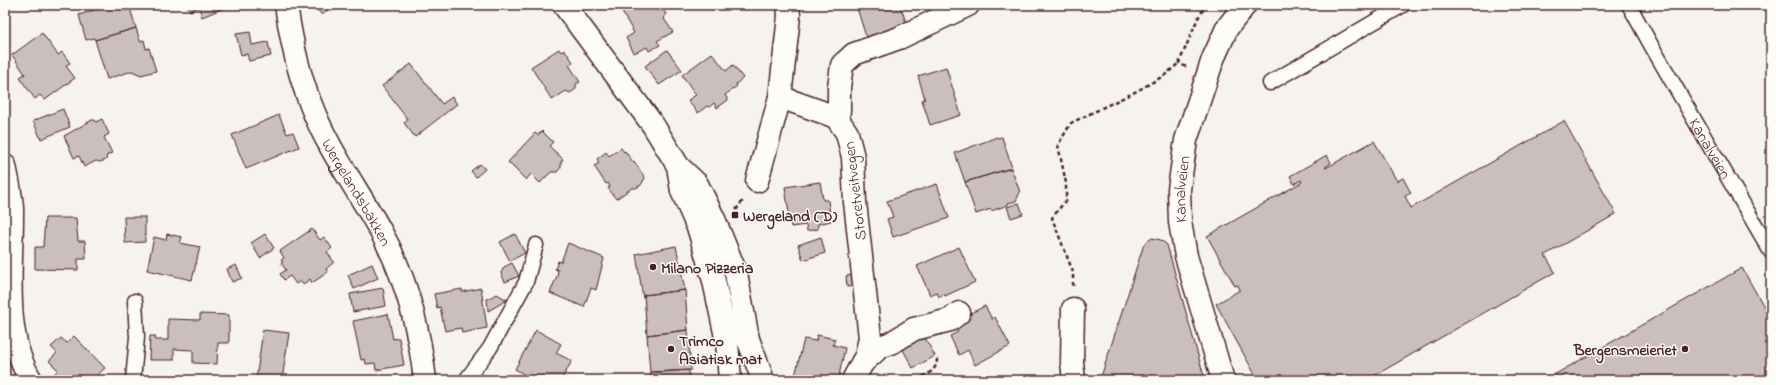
<svg xmlns="http://www.w3.org/2000/svg" width="1776" height="385" font-family="'Indie Flower',sans-serif">
<rect width="100%" height="100%" fill="#f6f3ef"/>
<filter id="ink" filterUnits="userSpaceOnUse"><feTurbulence type="fractalNoise" baseFrequency=".025" numOctaves="2"/><feDisplacementMap in="SourceGraphic" scale="8" xChannelSelector="R" yChannelSelector="G"/><feConvolveMatrix kernelMatrix="1 2 1 2 8 2 1 2 1" color-interpolation-filters="sRGB"/></filter>
<g filter="url(#ink)">
<path fill="#cbbfbe" stroke="#4a1f2b" d="M102,5H124L125,10L130,8L136,28L95,40L94,38L86,40L79,15L103,7Z
M187,5H231L202,17L199,7L190,11Z
M313,5H333L322,15Z
M618,5H660L666,14L664,16L665,18L664,19L673,32L657,41L660,45L649,51L647,47L634,53L626,38L634,33Z
M856,5H896V7L900,5L908,28L868,43Z
M136,28L140,41L144,40L146,49L149,48L156,71L141,75L132,71L107,79L95,40Z
M250,32L252,45L268,42L271,56L249,61L247,54L241,55L236,34Z
M42,33L58,55L62,52L70,63L66,66L75,78L45,100L40,95L35,99L22,81L20,77L25,74L12,55Z
M559,49L561,52L565,50L573,62L569,65L580,82L576,84V89L570,93L566,91L552,100L531,67Z
M667,50L682,70L659,85L645,66Z
M712,53L726,71L733,65L743,78L736,84L737,86L725,95L728,100L717,108L714,103L709,107L707,106L698,113L688,100L696,95L682,75Z
M411,64L442,104L452,97L457,104L415,137L404,123L408,120L382,86Z
M946,67L961,115L930,125L922,100L925,99L918,76Z
M63,109L70,127L41,139L33,121Z
M279,115L287,134L293,132L299,147L246,169L232,135Z
M102,119L109,134L104,137L112,153L107,155L106,160L100,162L96,161L84,167L79,156L74,158L64,136L92,120H95L96,122Z
M1564,121L1616,214L1545,255L1555,272L1367,380H1258L1216,304L1240,290L1238,285L1235,286L1207,236L1302,182L1301,180L1294,184L1290,176L1327,155L1331,163L1325,167L1326,168L1374,141L1397,181L1403,178L1411,193L1405,196L1411,208Z
M542,131L553,142L549,146L563,159L561,162V167L557,172H551L540,183L531,174L526,180L508,162L535,133L538,135Z
M997,137L998,138L1002,137L1012,168L965,182L955,153Z
M621,148L624,152L625,151L633,162L634,161L645,178L641,185L636,188H632L616,199L608,188L610,187L608,183L606,184L594,166L599,163L597,159L606,152L609,156Z
M480,164L485,169L476,177L471,171Z
M1011,168L1020,192L1016,201L1008,203V205L991,211V209L976,214L965,182Z
M820,182L823,200H828L831,221L818,224V229L807,231L806,225L791,227L785,187Z
M937,184L949,218L893,237L887,219L893,217L887,201Z
M1019,203L1023,214L1011,218L1007,207Z
M124,217H145V242L125,243Z
M45,218H76L78,241H85L86,259H78V270L35,269V247H43Z
M312,229L320,240L324,237L332,248L327,252L334,262L326,269L328,272L312,283L310,279L305,283L302,284L300,281L296,284L290,276L284,280L280,274L286,270L281,263L283,262L281,260L284,258L280,251Z
M167,234L182,237L180,243L200,247L192,280L147,270L154,237L166,240Z
M265,234L274,248L260,258L251,243Z
M515,234L525,253L510,261L500,242Z
M821,237L825,253L803,260L798,245Z
M1152,238L1161,240L1167,245L1205,380H1100L1144,244Z
M568,243L604,258L596,290L591,288L584,307L550,293L557,276L558,270L555,269L558,261L561,262Z
M676,246L685,290L644,295L643,298L636,254Z
M959,247L975,282L945,296L944,294L939,297L937,292L930,295L917,266Z
M512,263L519,276L505,282L501,273L504,267Z
M372,264L378,278L354,289L348,275Z
M236,265L242,278L232,282L227,269Z
M1742,268L1771,319V380H1545Z
M853,275L854,286L847,287L846,276Z
M383,288L386,306L353,312L350,294Z
M481,288L487,328L462,333L461,328L445,331L440,307L437,308L434,294L462,289V292Z
M685,290L688,330L647,335L644,295Z
M497,294L507,300L488,311L487,299Z
M985,306L992,319L995,317L1010,346L975,365L968,350L959,355L950,336L958,332L953,322Z
M200,314L229,315V343H218L217,364L193,363V350L174,349V360H149L150,336H156L155,340H168V319L200,320Z
M388,314L393,339L399,338L404,365L376,370L375,363L366,364L365,359L361,360L353,321Z
M263,330L289,333L282,380H256Z
M536,330L561,344L556,353L572,361L561,380H523L525,375L515,369Z
M688,330L691,370L650,372L647,335Z
M817,335L835,339L833,345L845,348L838,380H805L795,376L804,339L816,341Z
M74,336L105,368L92,380H60L54,374L58,370L49,361L57,353L51,347L61,338L67,343Z
M924,336L935,356L913,368L902,348Z
M689,370V380H650L651,373Z"/>
<g fill="none" stroke-linecap="round" stroke-linejoin="round">
<defs>
<g id="service">
<path id="s1" d="M1629,5L1651,45L1771,252"/>
<path d="M1270,83L1403,5"/>
<path d="M133,380L137,337L135,301"/>
<path d="M466,380L490,348L526,282L536,245"/>
</g>
<g id="minor">
<path id="s2" d="M286,5C291,39 298,73 311,105C328,150 357,188 380,230C406,276 419,328 425,380"/>
<path d="M780,97L836,117"/>
<path d="M5,166C8,180 11,194 12,208C13,261 1,333 31,380"/>
<path d="M757,181L780,97L789,16L788,5"/>
<path d="M1073,309L1072,362L1074,380"/>
<path d="M862,363L880,347L891,343L914,329L950,320L959,313"/>
<path d="M853,380L866,356L870,338L855,202L853,157L847,133L836,117L839,111V87L842,65L854,54L899,38L968,5"/>
<path id="s3" d="M1223,380L1186,256L1180,222L1179,189L1186,140L1213,59L1227,28L1245,5"/>
</g>
<path id="primary" d="M564,5L653,125L678,166L697,184L714,219L736,273L748,339L763,380
M678,166L682,191L699,230L714,281L727,342L730,380"/>
</defs>
<use href="#service" stroke="#4a1f2b" stroke-width="17"/>
<use href="#minor" stroke="#4a1f2b" stroke-width="25"/>
<use href="#primary" stroke="#4a1f2b" stroke-width="25"/>
<path stroke="#4a1f2b" stroke-width="2.5" stroke-dasharray="4 3" stroke-linecap="butt" d="M1767,5L1771,14
M1186,67L1179,63L1198,18L1206,5
M736,210L744,199
M1073,286V272L1052,218L1066,200V183L1058,145L1071,123L1137,91L1165,75L1179,63
M916,380C928,374 938,371 937,356"/>
<use href="#service" stroke="#fdfcf7" stroke-width="14"/>
<use href="#minor" stroke="#fdfcf7" stroke-width="22"/>
<use href="#primary" stroke="#fdfcf7" stroke-width="22"/>
</g>
</g>
<g fill="#4a1f2b" stroke="#fdfcf7" stroke-width="1.5">
<rect x="731" y="211" width="8" height="8" rx="2"/>
<circle cx="653" cy="267" r="4"/>
<circle cx="671" cy="349" r="4"/>
<circle cx="1685" cy="349" r="4"/>
</g>
<g text-anchor="middle" stroke-width="3" stroke-linejoin="round" paint-order="stroke">
<g font-size="16" fill="#4a1f2b" stroke="#fdfcf7">
<text dy="6" stroke="none"><textPath href="#s1" startOffset="165">Kanalveien</textPath></text>
<text dy="6" stroke="none"><textPath href="#s3" startOffset="197">Kanalveien</textPath></text>
<text transform="translate(854 191) rotate(-97)" y="6">Storetveitvegen</text>
<text dy="6" stroke="none"><textPath href="#s2" startOffset="202">Wergelandsbakken</textPath></text>
</g>
<g font-size="16" font-weight="bold" fill="#4a1f2b" stroke="#fdfcf7" text-anchor="start">
<text x="743" y="221">Wergeland (D)</text>
<text x="661" y="273">Milano Pizzeria</text>
<text x="679" y="346">Trimco<tspan x="679" dy="18">Asiatisk mat</tspan></text>
<text x="1677" y="355" text-anchor="end">Bergensmeieriet</text>
</g>
</g>
<rect width="1776" height="385" fill="none" stroke="#fdfcf7" stroke-width="20"/>
<rect x="10" y="10" width="1756" height="365" fill="none" stroke="#4a1f2b" stroke-width="1.5" filter="url(#ink)"/>
</svg>
